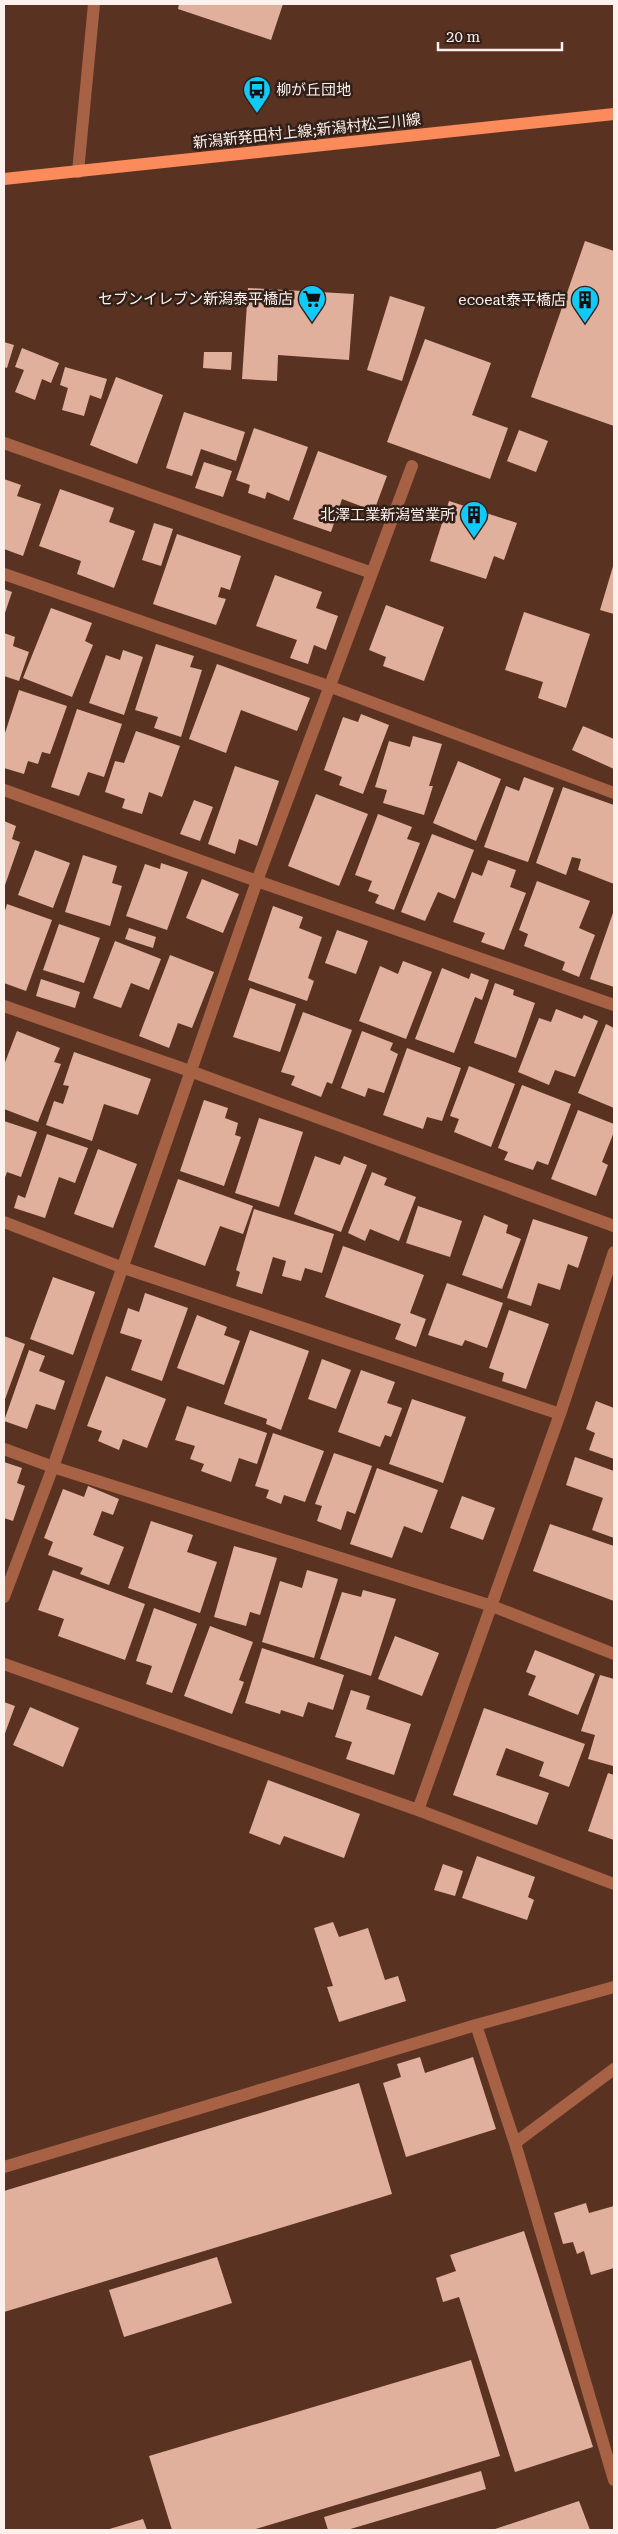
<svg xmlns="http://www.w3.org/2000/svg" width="618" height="2534" font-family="'Roboto Serif','Noto Sans JP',serif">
<rect width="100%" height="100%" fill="#593222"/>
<path fill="#e0b09c" d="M179,4H283L271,40L178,9Z
M585,241L614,251V426L531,397Z
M248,288L354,294L349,360L278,355L277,381L242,379Z
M390,296L425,307L402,381L367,370Z
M425,339L491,363L472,415L508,428L490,479L387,442Z
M4,342L14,345L7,368L4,367Z
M22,348L59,363L51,383L42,379L35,400L15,392L24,370L15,367Z
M204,352H232L231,370L203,368Z
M65,367L107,379L101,399L90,395L84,416L62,410L68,388L60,385Z
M116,377L163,395L137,464L90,445Z
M184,412L245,432L236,461L201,449L192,476L166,468Z
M254,428L308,447L289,501L267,492L265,499L248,493L250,485L236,480Z
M519,430L548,441L536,472L507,461Z
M318,451L387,476L374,511L342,499L331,532L293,519Z
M204,462L232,471L223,497L195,488Z
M4,479L21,485L17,496L41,504L23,556L4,549Z
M60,489L114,508L109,522L135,531L114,588L77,574L81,561L39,546Z
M449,501L517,523L504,560L494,556L486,579L430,561Z
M154,523L173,529L161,566L142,560Z
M177,534L241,556L230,590L221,587L218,597L226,599L216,625L153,604Z
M614,563V614L600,610Z
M275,575L322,592L316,608L338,616L326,650L314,645L308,664L290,658L297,640L256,626Z
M4,589L12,592L4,616Z
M386,605L444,627L424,681L383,666L386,657L369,650Z
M51,608L92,623L85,641L93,645L72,697L23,678Z
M524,612L590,634L566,708L538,698L543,682L505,670Z
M4,633L15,637L13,646L29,652L19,681L4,676Z
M156,644L194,656L190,667L202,670L181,737L154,728L158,717L135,710Z
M123,650L143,657L124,715L89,703L106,655L120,660Z
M217,664L310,698L297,731L241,710L226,753L189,739Z
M19,690L67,706L50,754L42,752L38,764L28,761L24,774L4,768V736Z
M77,709L122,724L104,777L88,772L79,796L51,787Z
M361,714L389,725L363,794L339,785L342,777L324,770L343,717L358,722Z
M583,726L614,739V769L572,750Z
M136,731L180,746L162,797L149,792L142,814L122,808L125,799L105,792L115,761L124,763Z
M413,736L442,744L429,786H433L424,815L383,803L387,790L375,787L389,741L410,747Z
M458,761L501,779L476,841L433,823Z
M235,766L279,781L257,846L239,839L235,854L208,844Z
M524,777L554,788L528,862L484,847L506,786L519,791Z
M563,787L614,805V884L578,870L581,859L572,857L566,875L536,863Z
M316,794L368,814L339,886L288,866Z
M194,800L213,807L200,841L180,834Z
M378,814L412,827L407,839L420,843L394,910L375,903L379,895L368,891L372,881L355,875Z
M4,821L16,826L12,839L20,842L4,888Z
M432,834L474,850L455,899L438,892L425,921L401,912Z
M35,850L70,863L53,908L18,895Z
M83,855L117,866L112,883L122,886L110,926L65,912Z
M488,860L516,870L510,887L526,893L504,950L481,942L485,933L453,922L472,872L482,876Z
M161,863L188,872L167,930L126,916L145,864L160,869Z
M202,879L239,894L223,933L186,918Z
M537,881L590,901L579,928L595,935L579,977L562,970L565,962L524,946L528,934L519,930Z
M7,904L52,920L26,991L4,983V914Z
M273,906L303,917L299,928L322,937L308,978L314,981L307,1001L248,980Z
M614,910V987L590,979Z
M59,924L100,938L84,983L43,970Z
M129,928L156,937L153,948L125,939Z
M337,930L368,941L356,974L325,963Z
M115,941L161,959L149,990L131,983L121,1008L93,998Z
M170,955L214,972L192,1028L178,1023L169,1048L139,1036Z
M403,961L432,972L406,1039L359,1021L380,966L398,974Z
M442,968L469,979L471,973L489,980L482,1000L475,997L454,1053L415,1039Z
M41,979L80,992L75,1008L36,996Z
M495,983L514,990L513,995L535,1003L516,1058L474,1043Z
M250,988L296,1004L280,1052L233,1037Z
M556,1009L582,1019L584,1015L598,1021L575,1077L555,1070L549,1085L518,1072L539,1018L551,1022Z
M303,1012L352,1030L332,1084L327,1082L321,1097L291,1085L295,1076L281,1072Z
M606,1024L614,1028V1108L578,1093Z
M17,1031L60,1048L54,1062L61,1064L38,1122L4,1109V1065Z
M362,1031L393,1043L390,1050L398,1054L384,1093L368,1088L365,1097L341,1088Z
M407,1048L461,1068L442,1121L427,1117L423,1129L383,1115Z
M74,1052L151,1079L138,1115L104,1104L92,1141L46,1125L54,1101L63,1104L69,1086L63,1085Z
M469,1066L515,1084L491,1147L454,1132L459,1119L450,1116Z
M522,1085L571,1104L548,1165L537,1161L533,1170L504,1160L508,1152L498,1148Z
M204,1100L228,1108L225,1118L238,1123L235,1135L241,1137L224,1186L180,1171Z
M578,1110L614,1124V1132L602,1162L608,1165L596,1196L551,1179Z
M259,1118L303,1132L279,1207L235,1193Z
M4,1121L37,1132L21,1177L7,1172L4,1180Z
M47,1134L88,1148L75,1183L59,1177L45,1218L14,1208L18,1195L25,1198Z
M98,1149L137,1164L113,1228L74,1214Z
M315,1156L340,1165L344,1156L367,1165L341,1232L294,1214Z
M372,1172L387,1178L384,1185L416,1197L399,1241L370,1229L365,1241L348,1233Z
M178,1179L253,1206L243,1234L220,1226L205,1266L154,1247Z
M418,1206L462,1221L450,1257L406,1243Z
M254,1209L334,1234L322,1273L305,1268L301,1281L282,1276L286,1261L273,1257L262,1294L236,1286L240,1272L236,1270Z
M484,1215L508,1225L506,1233L521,1239L502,1289L462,1275Z
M533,1219L588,1237L578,1268L568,1264L560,1290L538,1283L531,1306L507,1298Z
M343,1246L424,1275L410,1313L426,1319L416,1347L395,1339L401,1324L325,1297Z
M53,1277L95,1292L73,1355L30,1339Z
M447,1283L503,1303L487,1348L465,1340L462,1346L428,1335Z
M145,1293L188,1308L162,1381L131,1370L142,1340L120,1333L128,1308L139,1312Z
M509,1310L549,1324L526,1389L502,1381L504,1373L489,1368Z
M197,1315L227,1327L224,1335L240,1341L224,1385L177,1368Z
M250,1330L309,1351L281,1430L266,1424L267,1419L224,1404Z
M4,1336L25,1344L4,1402Z
M29,1350L45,1356L39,1371L65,1381L55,1410L36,1404L27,1429L4,1421Z
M322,1359L351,1370L336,1409L308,1399Z
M361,1370L395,1382L387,1403L402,1408L391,1437L385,1435L380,1447L338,1432Z
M106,1376L166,1399L147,1448L123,1439L119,1450L98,1441L102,1431L87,1426Z
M412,1399L466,1417L443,1483L389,1464Z
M596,1401L614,1408V1459L589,1450L595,1433L586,1429Z
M187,1406L267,1433L257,1464L239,1458L231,1482L201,1471L204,1464L190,1459L195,1446L175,1440Z
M273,1433L324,1451L305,1502L284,1495L281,1504L266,1498L269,1490L255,1486Z
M334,1453L372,1466L355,1514L347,1511L341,1530L317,1521L322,1506L315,1504Z
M575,1457L614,1471V1538L592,1530L603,1498L566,1485Z
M4,1462L22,1468L17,1483L25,1486L13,1521L4,1518Z
M377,1468L438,1490L422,1533L404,1526L392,1558L350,1544Z
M88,1486L119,1499L113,1515L102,1511L93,1535L124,1547L109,1585L80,1574L83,1568L48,1555L53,1542L44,1538L63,1489L84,1497Z
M462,1496L495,1508L483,1540L450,1528Z
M151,1521L193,1535L187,1552L217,1562L200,1613L128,1588Z
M550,1524L614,1546V1601L533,1571Z
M234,1546L277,1558L260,1615L250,1612L246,1626L214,1617Z
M53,1570L145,1604L125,1660L58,1636L64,1619L38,1610Z
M307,1570L338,1579L314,1658L262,1642L280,1581L302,1588Z
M363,1590L396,1599L371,1676L320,1659L342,1592L361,1597Z
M154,1608L197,1624L172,1693L146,1684L152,1666L136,1661Z
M210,1626L253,1642L239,1680L244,1682L232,1714L184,1696Z
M395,1636L439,1653L422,1696L378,1679Z
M262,1648L344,1675L333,1710L308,1702L303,1717L281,1710L280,1714L245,1703Z
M535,1650L595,1674L578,1715L528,1695L536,1676L526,1672Z
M600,1675L614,1679L613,1766L588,1759L595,1735L581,1731Z
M351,1690L370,1696L366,1709L411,1724L394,1775L346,1759L352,1742L335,1737Z
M4,1702L15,1706L4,1736Z
M30,1707L79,1728L63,1767L13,1745Z
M484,1708L585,1744L569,1787L539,1776L544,1762L506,1748L496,1775L549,1793L537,1825L453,1795Z
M608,1773L614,1775V1840L588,1831Z
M268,1780L360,1814L344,1858L284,1836L280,1845L249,1833Z
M477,1856L535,1877L528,1897L534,1900L527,1920L462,1898Z
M443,1864L463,1871L455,1896L434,1890Z
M333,1922L339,1937L368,1928L385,1980L398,1976L406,2001L339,2022L327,1987L333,1986L314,1928Z
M420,2057L425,2073L473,2057L496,2129L406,2157L383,2083L401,2077L397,2064Z
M359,2083L392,2194L4,2312V2191Z
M586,2203L589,2213L614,2206V2268L591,2275L584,2251L577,2254L573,2242L563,2244L554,2213Z
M524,2231L593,2447L515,2472L459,2297L443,2302L436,2278L456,2271L450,2255Z
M217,2257L232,2303L124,2337L109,2290Z
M471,2360L500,2456L252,2530H172L149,2456Z
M481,2471L486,2489L347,2530H328L324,2517Z
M579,2501L590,2530H492Z
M143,2519L147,2530H106Z"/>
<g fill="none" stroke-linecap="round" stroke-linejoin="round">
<path stroke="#a76245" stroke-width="12" d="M78,172L94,4"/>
<path stroke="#a76245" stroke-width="12" d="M4,443L372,573
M4,574L331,687L614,793
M4,790L257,881L614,1005
M4,1006L190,1071L614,1226
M4,1222L121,1267L560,1414
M4,1449L53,1467L492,1606L614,1654
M4,1597L53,1467L257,881L412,466
M4,1664L418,1810L614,1884
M418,1810L560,1414L614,1252
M476,2025L515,2143L614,2480
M515,2143L614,2069
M4,2167L476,2025L614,1987"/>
<path stroke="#fb8b5b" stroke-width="12" d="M4,179L614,114"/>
</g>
<defs>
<symbol id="bus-pin" viewBox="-11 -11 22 30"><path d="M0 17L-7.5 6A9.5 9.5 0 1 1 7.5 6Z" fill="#10cafa" stroke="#322018"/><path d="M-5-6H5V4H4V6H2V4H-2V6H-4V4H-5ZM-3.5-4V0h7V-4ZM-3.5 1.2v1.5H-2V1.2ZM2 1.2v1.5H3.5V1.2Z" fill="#111"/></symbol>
<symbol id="supermarket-pin" viewBox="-11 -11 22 30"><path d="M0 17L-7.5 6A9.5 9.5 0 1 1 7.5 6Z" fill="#10cafa" stroke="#322018"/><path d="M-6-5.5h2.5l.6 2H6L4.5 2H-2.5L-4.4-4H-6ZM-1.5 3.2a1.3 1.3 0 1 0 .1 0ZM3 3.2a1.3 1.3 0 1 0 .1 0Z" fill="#111"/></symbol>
<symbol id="building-pin" viewBox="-11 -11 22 30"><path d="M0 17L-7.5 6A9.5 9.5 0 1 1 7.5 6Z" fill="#10cafa" stroke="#322018"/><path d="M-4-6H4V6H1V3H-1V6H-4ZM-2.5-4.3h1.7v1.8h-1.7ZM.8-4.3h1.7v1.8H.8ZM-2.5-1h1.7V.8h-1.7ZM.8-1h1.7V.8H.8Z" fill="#111"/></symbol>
</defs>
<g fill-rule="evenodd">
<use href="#bus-pin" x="241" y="74" width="32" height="43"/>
<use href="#supermarket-pin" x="296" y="283" width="32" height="43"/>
<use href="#building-pin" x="569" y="284" width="32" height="43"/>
<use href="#building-pin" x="458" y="499" width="32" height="43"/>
</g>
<g text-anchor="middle" stroke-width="5" stroke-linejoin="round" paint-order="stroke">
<g font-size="15" fill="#fcf1ed" stroke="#322018" text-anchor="end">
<text x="276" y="95" text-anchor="start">柳が丘団地</text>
<text x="293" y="304">セブンイレブン新潟泰平橋店</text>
<text x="566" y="305">ecoeat泰平橋店</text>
<text x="455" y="520">北澤工業新潟営業所</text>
</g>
<g font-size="15" fill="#fcf1ed" stroke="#322018">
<text transform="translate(307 131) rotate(-6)" y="5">新潟新発田村上線;新潟村松三川線</text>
</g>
</g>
<rect width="618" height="2534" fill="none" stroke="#fcf1ed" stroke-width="10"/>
<path d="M438 42v8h124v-8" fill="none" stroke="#fcf1ed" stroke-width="2.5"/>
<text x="446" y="42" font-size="15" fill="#fcf1ed" stroke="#322018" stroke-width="4" paint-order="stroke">20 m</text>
</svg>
